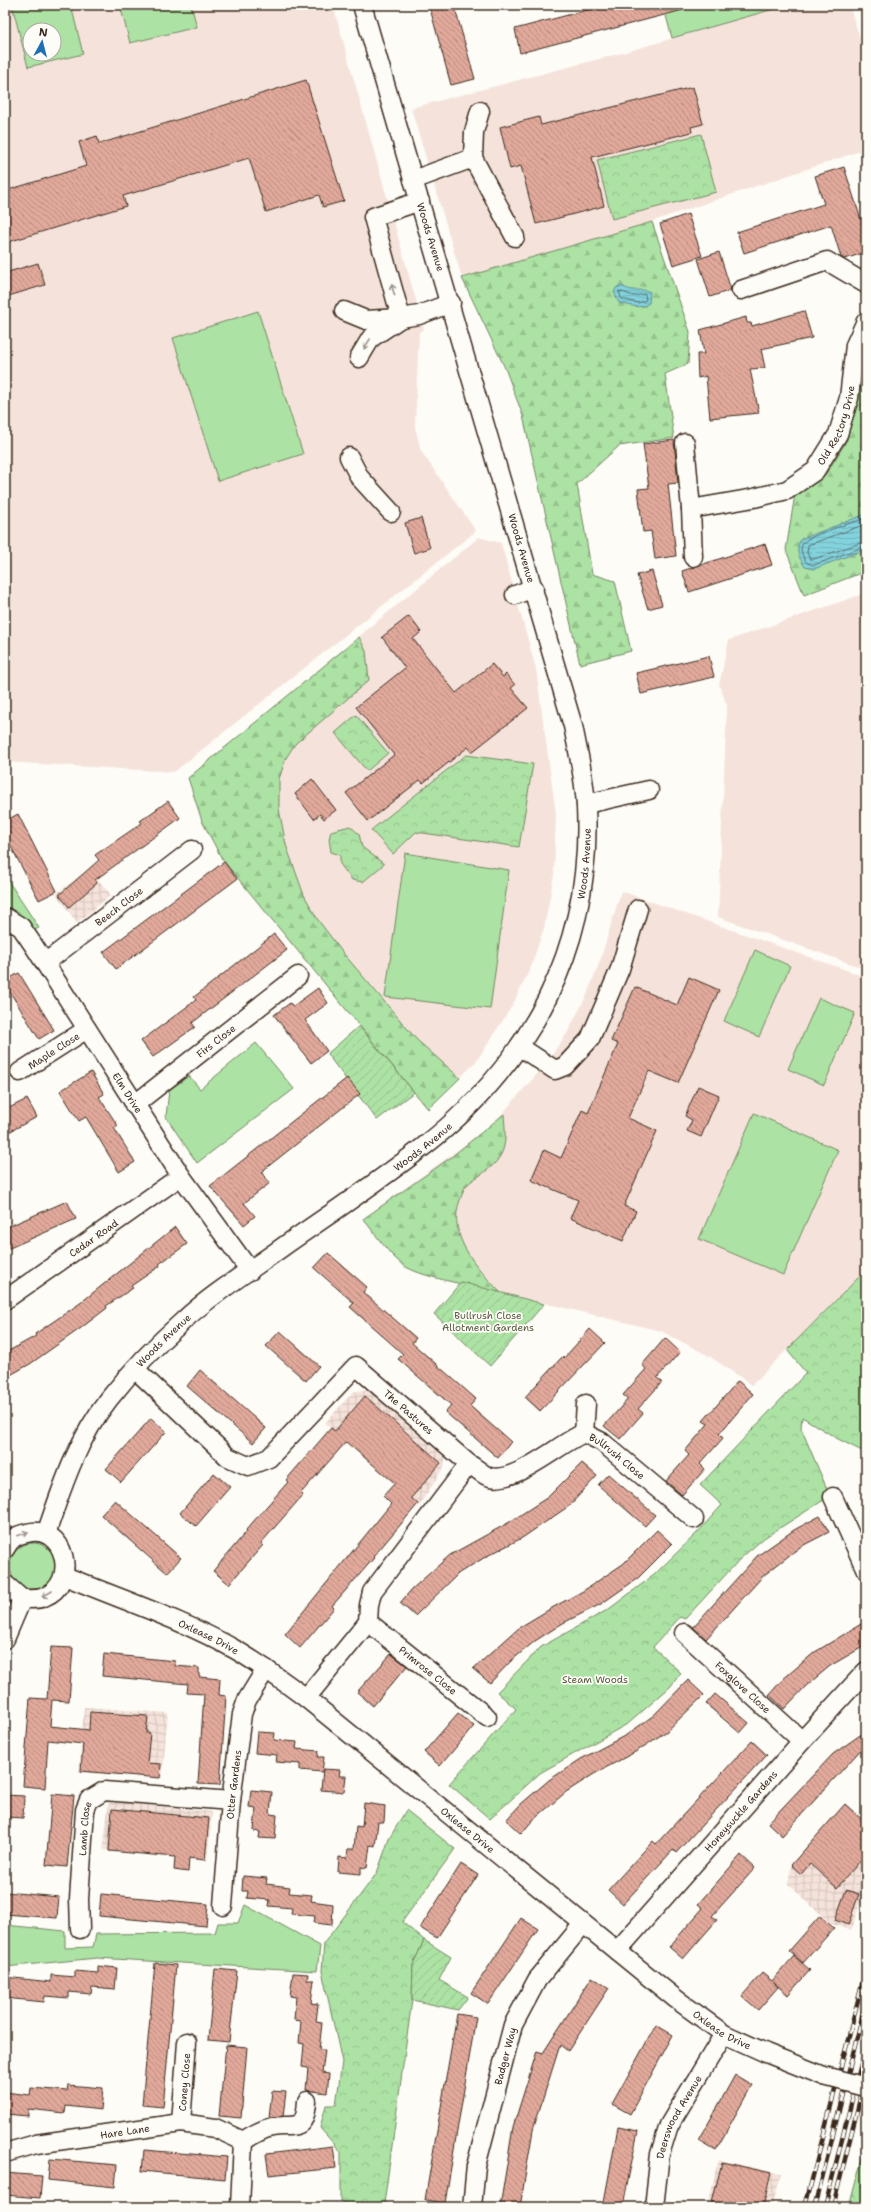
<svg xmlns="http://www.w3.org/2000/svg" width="871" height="2212" font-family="'Shantell Sans',sans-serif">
<defs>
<pattern id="industrial-grid" width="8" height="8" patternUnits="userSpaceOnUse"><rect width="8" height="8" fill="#f5e3db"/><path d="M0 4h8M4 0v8" fill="none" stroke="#d3c3bc"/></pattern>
<pattern id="forest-firs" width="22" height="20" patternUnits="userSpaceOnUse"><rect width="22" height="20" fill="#ace2a4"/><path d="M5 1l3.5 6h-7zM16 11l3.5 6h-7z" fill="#95c28d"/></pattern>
<pattern id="park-crowns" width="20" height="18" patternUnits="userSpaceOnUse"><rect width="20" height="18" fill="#ace2a4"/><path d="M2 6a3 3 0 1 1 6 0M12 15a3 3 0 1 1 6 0" fill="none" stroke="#95c28d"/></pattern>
<pattern id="garden-furrows" width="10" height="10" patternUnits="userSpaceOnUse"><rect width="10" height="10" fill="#ace2a4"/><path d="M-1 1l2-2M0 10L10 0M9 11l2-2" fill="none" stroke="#95c28d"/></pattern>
<pattern id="water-rules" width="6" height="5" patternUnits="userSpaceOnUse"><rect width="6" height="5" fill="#83d3de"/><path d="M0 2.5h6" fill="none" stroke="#72b5be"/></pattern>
<pattern id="building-back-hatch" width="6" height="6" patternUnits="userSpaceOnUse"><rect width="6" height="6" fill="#e1a99b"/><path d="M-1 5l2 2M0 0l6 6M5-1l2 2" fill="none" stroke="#b88a7e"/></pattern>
</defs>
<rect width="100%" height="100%" fill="#fdfcf7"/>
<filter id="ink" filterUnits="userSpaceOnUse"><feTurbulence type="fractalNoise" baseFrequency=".025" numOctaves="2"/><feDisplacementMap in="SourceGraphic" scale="8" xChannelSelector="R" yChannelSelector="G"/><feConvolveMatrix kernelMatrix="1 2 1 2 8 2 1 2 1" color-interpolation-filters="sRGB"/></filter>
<g filter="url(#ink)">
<path fill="#f5e3db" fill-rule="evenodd" d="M5,5H333L424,329L419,332L415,427L421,451L476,531L174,772L5,762ZM30,30H54V54H30Z
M788,5H849L866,56V149L553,255L462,278L411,108L622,53Z
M479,537L501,543L536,669L556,814L554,875L544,928L530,969L512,1006L476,1062L428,1109L222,859L202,821L188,778Z
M866,593V969L718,917L727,705L719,685L729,640Z
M621,891L866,977V1270L752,1385L709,1356L661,1331L423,1274L406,1267L392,1254L363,1219L492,1125L545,1065L567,1033L586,997L601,958Z"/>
<path fill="url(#industrial-grid)" d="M89,869L111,895L77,923L56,894Z
M367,1389L445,1458L444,1467L419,1506L325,1423L353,1392Z
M84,1707L168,1713L162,1778L79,1772Z
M109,1801L212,1812L207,1861L103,1850Z
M845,1804L866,1823V1885L851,1931L830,1923L788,1884L791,1865Z
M720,2160L781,2174L771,2207H708L717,2164Z"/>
<path fill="#ace2a4" stroke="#748661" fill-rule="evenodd" d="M12,5H71L83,54L28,67ZM30,30H54V54H30Z
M120,5H191L197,27L130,43Z
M663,5H788L672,38Z
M258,311L303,454L218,481L173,338Z
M405,853L509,870L490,1009L385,997Z
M5,876L39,928L32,931L5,909Z
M755,950L790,966L759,1037L724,1021Z
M819,998L855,1013L824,1085L788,1069Z
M256,1043L294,1089L197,1163L166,1117L169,1090L189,1076L200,1089Z
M754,1113L838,1150L783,1275L699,1239Z
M10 1566a23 23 0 1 1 46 0a23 23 0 1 1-46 0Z
M245,1905L320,1946L317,1971L97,1958L5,1967V1925L65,1931V1948L93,1947L96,1934L215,1933L218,1923H238Z"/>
<path fill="url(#forest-firs)" stroke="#748661" d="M652,222L690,332L688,364L665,374L674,438L619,446L577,484L592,574L615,581L631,651L580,664L523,416L505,368L462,278Z
M866,363V571L804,595L786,550L795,494L826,474L847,440Z
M359,637L366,651L369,680L295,744L286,758L279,779V809L286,845L304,895L318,920L343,953L417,1040L460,1078L428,1109L222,859L202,821L188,778Z
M504,1114C506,1139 508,1155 486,1171C480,1176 471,1180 466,1186C463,1189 462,1196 460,1200C446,1236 478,1269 501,1293C476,1286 427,1279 406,1267C389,1256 376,1234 363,1219L450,1158Z
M866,2143V2207H849Z"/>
<path fill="url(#park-crowns)" stroke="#748661" d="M701,134L716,192L612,219L597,160Z
M356,715L388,753L367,771L335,733Z
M466,755L533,764L519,847L416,832L393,854L371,830Z
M350,826L359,834L362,847L384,864L363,882L352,880L340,864V855L331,852L329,839L331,831Z
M866,1270V1453L838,1439L802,1417L801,1428L830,1496L764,1538L741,1558L685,1619L680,1617L653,1647L681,1673L670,1687L629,1723L540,1773L490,1819L449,1784L516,1709L497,1692L541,1647L609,1609L654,1575L697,1533L722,1505L700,1485L806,1373L787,1350Z
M406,1810L455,1849L402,1922L424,1940L413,1965L412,2000L384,2204L409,2207H349L341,2201V2152L320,2128L326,2105H336L342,2062L322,1971L324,1943L377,1873L389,1839Z"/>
<path fill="url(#garden-furrows)" stroke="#748661" d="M359,1026L414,1092L377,1120L327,1054Z
M461,1282L544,1304L490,1366L434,1314Z
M424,1940L451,1957L439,1980L468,1997L458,2010L412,2000L413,1965Z"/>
<path fill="url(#water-rules)" stroke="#668f91" d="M622,286C634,294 641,287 650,292L649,303C640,310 630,305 619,303L614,292L617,287Z
M866,514V549L814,569L805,567C798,556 795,550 801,539Z"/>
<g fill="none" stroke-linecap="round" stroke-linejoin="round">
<path stroke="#586e6b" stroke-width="1" d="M619,291L634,296L645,294L646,300L638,303L622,299Z
M866,518C854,522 810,535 804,542C798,549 803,557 807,563L814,565L866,546
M866,524L808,545L807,553L810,559H814L866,541"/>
<path stroke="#668f91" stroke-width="5" d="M865,1432H866"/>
</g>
<path fill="url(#building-back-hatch)" stroke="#3b2a1e" d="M429,5H454L475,79L451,85Z
M606,5H682L683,10L520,53L515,29Z
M306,80L344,201L323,207L319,195L266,212L249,158L123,196L126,206L5,243V191L86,166L79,142L97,136L99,144Z
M693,87L703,124L691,127L692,132L592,157L604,206L536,224L521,166L510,169L500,127L539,117L541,125Z
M844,167L866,235V252L845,259L841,257L831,225L744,253L737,232L824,204L815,176Z
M688,214L702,256L673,265L660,224Z
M719,252L731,290L710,297L698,259Z
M38,263L45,285L5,297V273Z
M804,311L812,338L761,349L765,368L750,369L759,413L710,418L706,376L698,378L697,354H704L700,330L746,317L747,323H751L752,326Z
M674,440L678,483L668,484L676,556L655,559L651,531L643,532L638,489L649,488L643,444Z
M421,518L430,548L414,553L405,523Z
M765,544L772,565L689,592L682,571Z
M652,571L662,605L648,609L637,575Z
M409,616L421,632L413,639L456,693L492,664L503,677L506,674L515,685L511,688L528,708L472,752L468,747L423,783L420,780L368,821L346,793L394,755L356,707L405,668L382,637Z
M709,656L714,677L641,694L636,673Z
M312,779L336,810L324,819L320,814L314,819L295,794Z
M168,801L180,818L95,880L97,883L69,907L59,895L99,860L95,855L142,823L140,821Z
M18,814L57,891L39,900L5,835V821Z
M224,862L237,879L116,969L103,952Z
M274,934L287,950L192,1023L195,1027L153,1057L141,1041L196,1000L194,997Z
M19,973L54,1030L39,1039L5,984V981Z
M689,977L719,990L678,1083L649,1071L628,1118L657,1131L624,1206L636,1211L623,1241L570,1218L578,1200L531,1180L544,1150L561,1158L582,1110L588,1113L618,1044L611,1041L635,987L677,1005Z
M318,988L328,1003L305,1020L327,1051L311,1063L274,1015L290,1003L293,1006Z
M91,1072L104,1094L99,1097L118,1126L114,1128L135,1162L119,1172L86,1117L79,1121L60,1091Z
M347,1078L360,1094L261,1172L270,1183L244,1203L255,1216L244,1225L210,1186Z
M698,1086L719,1095L701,1137L687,1131L692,1120L685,1116Z
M27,1099L37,1117L5,1134V1110Z
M67,1201L76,1219L5,1250V1228Z
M175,1227L187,1244L159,1264L160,1266L131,1286L133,1288L106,1306L107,1308L81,1328L30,1364L5,1378V1353L36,1336L35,1334L79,1304Z
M328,1253L367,1287L363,1292L416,1338L412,1343L476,1399L470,1406L511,1442L498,1458L445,1412L451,1405L398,1359L403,1354L350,1307L354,1303L314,1268Z
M590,1329L605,1343L540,1411L525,1397L563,1356L564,1358Z
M280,1331L319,1366L306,1381L266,1346Z
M665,1338L680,1352L657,1378L662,1382L638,1409L643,1413L620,1439L604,1426L628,1399L623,1395L646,1369L642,1365Z
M200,1370L266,1428L253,1443L187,1386Z
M738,1381L753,1394L719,1434L723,1438L700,1464L705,1469L682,1495L666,1481L689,1455L685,1451L708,1424L703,1421Z
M365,1396L441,1463L411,1498L418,1504L373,1557L374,1558L332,1606L334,1608L300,1648L285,1634L391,1504L383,1496L395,1483L346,1442L301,1493L303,1495L261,1543L263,1545L229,1584L213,1571L247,1531L246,1530L288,1482L286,1480L331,1428L335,1431Z
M151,1418L166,1432L121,1482L106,1469Z
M582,1463L597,1476L569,1506L522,1538L487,1556L459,1573L415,1616L400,1603L412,1589L450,1555L508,1523L548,1497Z
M214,1473L230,1487L196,1526L180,1513Z
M608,1474L655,1515L645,1526L598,1485Z
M115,1500L181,1558L167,1573L101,1515Z
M820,1516L829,1532L800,1547L763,1576L706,1639L693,1627L757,1556L794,1530Z
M657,1530L672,1544L638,1578L601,1604L563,1623L535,1641L511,1661L490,1683L473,1669L520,1627L550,1609L583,1591L623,1564Z
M866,1621V1645L830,1666L806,1686L784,1709L769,1695L782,1680L815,1652Z
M51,1647L73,1648L69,1701L52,1700L50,1726L89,1730L90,1712L148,1716L146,1733H150L147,1763L161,1764L160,1778L81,1771L83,1744L48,1740L45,1788L23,1786L30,1698L47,1699Z
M104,1654L175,1661V1666L199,1668V1677L220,1679L219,1695L226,1696L220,1785L198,1784L204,1694L187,1693L188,1684L102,1676Z
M391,1654L407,1666L373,1706L357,1692Z
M688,1680L704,1695L667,1731L637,1751L594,1774L566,1792L532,1821L521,1834L506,1820L521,1804L549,1780L581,1759L628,1734L654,1715Z
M715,1694L749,1723L740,1733L706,1704Z
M458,1713L474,1726L440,1766L424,1752Z
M866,1731V1744L782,1836L768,1823L833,1754Z
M257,1732L275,1733L274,1740L297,1742L296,1749L319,1751L318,1757H324L322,1772L300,1770V1764L276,1762L277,1755L255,1753Z
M752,1741L767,1755L676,1853L673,1850L623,1904L608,1890L653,1841L656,1844Z
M323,1769L340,1770L339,1776H346L344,1792L321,1790Z
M251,1790L272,1792L270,1814L277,1815L275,1839L259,1838L260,1832L254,1831L256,1808L249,1807Z
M52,1794L74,1796L67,1867L46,1865Z
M5,1795L24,1796L23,1818L5,1817Z
M364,1803L385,1806L384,1822H378L375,1846L370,1845L367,1868L361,1867V1874L338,1872L339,1857L347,1858L348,1849H354L356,1826L362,1827Z
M845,1804L866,1823V1854L837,1888L810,1864L801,1874L791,1865Z
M112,1809L209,1818L205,1860L189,1858L188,1872L174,1870L175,1857L109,1851Z
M741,1855L755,1868L712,1916L717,1920L683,1959L669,1947L703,1908L698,1904Z
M461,1864L478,1875L437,1938L420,1928Z
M243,1876L267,1878L266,1884L290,1887L289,1893L312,1895L311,1901L333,1904L332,1925L314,1923L315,1916L291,1914L292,1908L269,1906L270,1900L247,1898L248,1891H242Z
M846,1890L859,1894L848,1925L835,1920Z
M5,1892L59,1897L57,1918L5,1914Z
M101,1894L208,1904L206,1926L99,1916Z
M820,1916L834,1928L803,1963L789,1951Z
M521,1918L538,1929L488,2004L471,1993Z
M794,1956L810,1970L788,1995L773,1982L778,1987L758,2010L742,1996L762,1973L772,1981Z
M155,1963L176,1965L163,2107L142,2105Z
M98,1966L117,1968L115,1989L92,1987L91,1994L69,1992V1998L45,1996L44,2002L5,1998V1977L51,1982V1975L75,1977V1971L98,1973Z
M215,1969L237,1971L229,2042L208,2040Z
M293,1973L308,1974L307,1980H314L311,2003L318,2004L316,2022L322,2023L319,2050H325L322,2073L329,2074L327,2093L306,2090L308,2068L302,2067L304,2044L299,2043L301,2021L294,2020L296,1997L290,1996Z
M592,1977L609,1988L568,2051L560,2045L533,2130L520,2207H500L513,2127L537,2051L543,2053Z
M457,2014L476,2017L445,2203L425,2200Z
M656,2025L673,2035L630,2114L612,2104Z
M226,2045L247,2047L241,2118L219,2116Z
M735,2075L752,2085L716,2150L699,2140Z
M68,2085L103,2088L101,2110L66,2106L65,2113L28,2109V2116L5,2114V2092L30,2095L31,2088L67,2091Z
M272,2091L286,2092L283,2116L269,2117Z
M618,2127L638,2131L629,2175L623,2207H603Z
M333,2146L336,2168L269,2175L266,2154Z
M144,2150L227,2157L225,2179L142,2171Z
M50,2159L117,2165L115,2187L48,2180Z
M722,2162L771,2173L763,2207H711Z
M5,2173L42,2176L40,2198L5,2195Z"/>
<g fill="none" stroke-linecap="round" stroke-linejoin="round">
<defs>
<g id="minor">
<path d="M480,111L474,132L473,158L515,237"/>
<path d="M413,180L473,158"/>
<path d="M420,201L373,217L401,318L419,315L451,303"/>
<path d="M741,290L827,261L866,284"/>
<path d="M344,311L366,320L399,318"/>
<path d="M359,358L371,338L401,318"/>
<path id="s1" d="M685,443L691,509L754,498L787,490L815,471L838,434L849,398L855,345L866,321"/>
<path d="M349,457L360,478L391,512"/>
<path d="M691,509L693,557"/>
<path d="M515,595L534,588"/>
<path d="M586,804L649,790"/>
<path id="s2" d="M5,917L21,927L34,946L181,1176L250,1271"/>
<path id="s3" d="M45,963L192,850"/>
<path d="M520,1047L555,1070L565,1066L590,1039L620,969L638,909"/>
<path id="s4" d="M20,1072L87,1029"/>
<path id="s5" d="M134,1105L298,976"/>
<path id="s6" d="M5,1300L181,1176"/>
<path id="s7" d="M135,1369L228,1457L248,1466L269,1458L356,1366L469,1464L372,1592L369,1605L368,1622L306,1698"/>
<path d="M584,1433L586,1404"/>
<path id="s8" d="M469,1464C475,1467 481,1473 487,1476C512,1487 561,1442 584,1433L602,1442L694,1519"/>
<path d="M833,1497L866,1570"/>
<path id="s9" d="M46,1534C62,1487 78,1438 109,1399C131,1371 157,1344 184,1320C213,1293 251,1270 284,1246C330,1214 378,1182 423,1147C531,1063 593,946 586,807C585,780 578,752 573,726L362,5"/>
<path d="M5,1549C10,1539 16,1535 27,1533C65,1523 80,1583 44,1597C38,1600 29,1599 22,1599L5,1584"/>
<path id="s10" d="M65,1576C122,1600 181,1619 236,1650C260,1664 283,1681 306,1698L676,1999L724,2034L766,2053L824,2076"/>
<path id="s11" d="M368,1622L487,1717"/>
<path id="s12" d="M684,1633L802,1741"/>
<path d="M5,1639L22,1599"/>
<path id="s13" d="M223,1906L231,1801L242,1714L247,1700L266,1669"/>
<path id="s14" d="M80,1929L79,1899L85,1810L89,1800L104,1791L231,1801"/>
<path id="s15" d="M617,1951L802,1741L866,1671"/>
<path id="s16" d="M181,2123L187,2042"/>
<path d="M243,2141C251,2136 262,2129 272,2127C296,2124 305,2132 307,2101"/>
<path id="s17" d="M5,2153L36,2144L181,2123L215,2128L243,2141L240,2207"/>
<path id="s18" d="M472,2207L476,2166L513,2025L537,1980L583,1924"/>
<path id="s19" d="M654,2207L660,2154L669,2125L724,2034"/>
</g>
</defs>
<use href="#minor" stroke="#3b2a1e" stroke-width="21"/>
<use href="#minor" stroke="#fdfcf7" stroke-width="18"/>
<defs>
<path id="rail" d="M805,2207L866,1969
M815,2207L866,2001
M825,2207L866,2044
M833,2207L866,2075"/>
</defs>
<use href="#rail" stroke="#3b2a1e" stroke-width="4.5"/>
<use href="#rail" stroke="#fdfcf7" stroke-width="3" stroke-dasharray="9" stroke-linecap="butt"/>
<defs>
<path id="minor-bridge" d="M824,2076L866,2087"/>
</defs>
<use href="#minor-bridge" stroke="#3b2a1e" stroke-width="21" stroke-linecap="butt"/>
<use href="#minor-bridge" stroke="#fdfcf7" stroke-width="18"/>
</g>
<defs><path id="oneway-shaft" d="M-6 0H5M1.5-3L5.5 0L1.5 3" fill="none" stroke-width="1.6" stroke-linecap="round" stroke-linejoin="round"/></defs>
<g stroke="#9c938a">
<use href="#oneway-shaft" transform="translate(393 290) rotate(-106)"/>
<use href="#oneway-shaft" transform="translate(367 344) rotate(122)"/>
<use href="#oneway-shaft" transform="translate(23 1534) rotate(-18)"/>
<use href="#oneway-shaft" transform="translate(47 1594) rotate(150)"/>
</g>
</g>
<g text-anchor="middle" stroke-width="3.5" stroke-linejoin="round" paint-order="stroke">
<g font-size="10" fill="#3b2a1e" stroke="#fdfcf7">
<text transform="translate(431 237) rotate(73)" y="4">Woods Avenue</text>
<text dy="4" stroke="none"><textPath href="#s1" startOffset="249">Old Rectory Drive</textPath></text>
<text transform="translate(522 548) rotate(74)" y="4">Woods Avenue</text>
<text dy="4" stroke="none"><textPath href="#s9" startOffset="890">Woods Avenue</textPath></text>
<text dy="4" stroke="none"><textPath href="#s3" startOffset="93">Beech Close</textPath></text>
<text dy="4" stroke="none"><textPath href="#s5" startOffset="104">Firs Close</textPath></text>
<text dy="4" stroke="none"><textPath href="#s4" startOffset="40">Maple Close</textPath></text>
<text dy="4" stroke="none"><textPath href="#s2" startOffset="216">Elm Drive</textPath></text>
<text dy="4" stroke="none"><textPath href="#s9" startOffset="554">Woods Avenue</textPath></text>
<text dy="4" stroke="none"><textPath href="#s6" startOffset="108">Cedar Road</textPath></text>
<text dy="4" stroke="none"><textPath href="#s9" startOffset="230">Woods Avenue</textPath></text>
<text dy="4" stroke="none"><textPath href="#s7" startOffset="369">The Pastures</textPath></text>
<text dy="4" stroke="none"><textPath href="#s8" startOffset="171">Bullrush Close</textPath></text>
<text dy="4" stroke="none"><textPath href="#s10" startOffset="156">Oxlease Drive</textPath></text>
<text dy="4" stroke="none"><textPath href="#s11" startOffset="77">Primrose Close</textPath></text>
<text dy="4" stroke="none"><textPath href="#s12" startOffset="80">Foxglove Close</textPath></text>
<text dy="4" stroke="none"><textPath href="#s13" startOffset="122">Otter Gardens</textPath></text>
<text dy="4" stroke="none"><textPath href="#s15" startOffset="187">Honeysuckle Gardens</textPath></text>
<text dy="4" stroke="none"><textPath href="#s14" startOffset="101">Lamb Close</textPath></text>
<text dy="4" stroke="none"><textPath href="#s10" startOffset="480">Oxlease Drive</textPath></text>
<text dy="4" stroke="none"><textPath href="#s10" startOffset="804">Oxlease Drive</textPath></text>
<text dy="4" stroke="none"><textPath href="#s18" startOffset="155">Badger Way</textPath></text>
<text dy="4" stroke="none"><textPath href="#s16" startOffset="41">Coney Close</textPath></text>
<text dy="4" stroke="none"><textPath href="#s19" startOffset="95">Deerswood Avenue</textPath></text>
<text dy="4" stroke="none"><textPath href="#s17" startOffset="122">Hare Lane</textPath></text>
</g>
<g font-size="10" fill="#575840" stroke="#fdfcf7">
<text x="488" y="1319">Bullrush Close<tspan x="488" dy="12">Allotment Gardens</tspan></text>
<text x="595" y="1683">Steam Woods</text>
</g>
</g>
<rect width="871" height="2212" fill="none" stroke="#fdfcf7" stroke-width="20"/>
<rect x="10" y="10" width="851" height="2192" fill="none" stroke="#3b2a1e" stroke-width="1.5" filter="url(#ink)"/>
<g transform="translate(42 42) rotate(7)"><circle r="19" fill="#fdfcf7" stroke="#afa8a0"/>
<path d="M0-3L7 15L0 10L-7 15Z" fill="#1f6fb2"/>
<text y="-6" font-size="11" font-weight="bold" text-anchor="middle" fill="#3b2a1e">N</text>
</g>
</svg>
